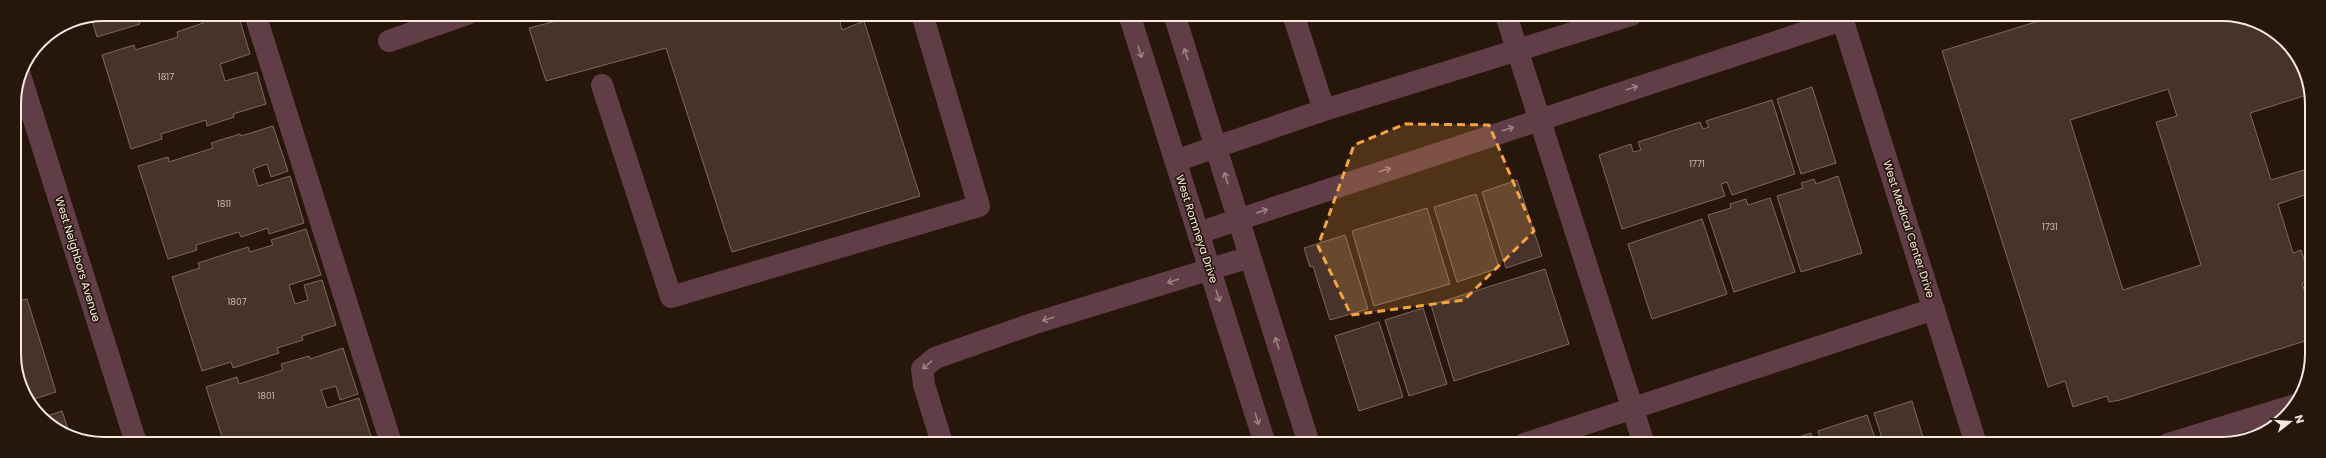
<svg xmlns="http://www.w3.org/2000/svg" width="2326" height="458" font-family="Poppins,sans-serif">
<rect width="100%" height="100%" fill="#27170a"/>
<path fill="#473329" stroke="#80685e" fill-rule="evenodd" d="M104,14H155L138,19L140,24L97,37L91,17Z
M157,14H175L158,19Z
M213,14H238L250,54L220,64L225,81L257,72L266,104L233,114L234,117L207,126L206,120L161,134L162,139L131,149L102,55L134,45L135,50L178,37L177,32L203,23L201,18Z
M584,14H838L842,30L864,21L920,196L732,252L666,48L546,81L529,28Z
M2058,15H2234L2285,40L2310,86V94L2250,113L2271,180L2311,168V193L2278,204L2293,253L2301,250L2311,281L2302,283L2311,311V332L2307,334L2308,340L2120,400L2109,402L2107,396L2073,407L2065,381L2048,387L1942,51ZM2168,89L2177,116L2156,122L2201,265L2123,290L2070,120Z
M1812,87L1836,163L1801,174L1777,99Z
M1772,100L1795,174L1732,195L1727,182L1721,184L1725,196L1622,229L1599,155L1631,144L1633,152L1641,150L1638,142L1700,122L1703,129L1709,127L1706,121Z
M273,126L288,171L271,177L267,164L253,169L258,186L290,176L304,223L269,234L268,228L241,237L239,232L196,245L197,250L168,259L138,166L168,157L169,162L213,148L211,143L240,134L241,136Z
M1838,176L1862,253L1801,272L1777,196L1803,188L1801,183L1814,179L1816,184Z
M1517,180L1542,256L1506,268L1482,192Z
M1476,194L1499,268L1457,282L1434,207Z
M1770,198L1795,272L1734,292L1708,215L1731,208L1730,204L1746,199L1748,205Z
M1427,208L1450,284L1374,306L1352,231Z
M1702,219L1727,294L1652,319L1628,244Z
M306,229L321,275L289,285L295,304L308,300L304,285L322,280L336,325L302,336L303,340L277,348L279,353L233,368L231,362L202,371L172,277L200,268L198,263L248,247L250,252L273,245L271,240Z
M1345,235L1368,309L1330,320L1313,266L1310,267L1304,248Z
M15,261L21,280L15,282Z
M1545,269L1569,344L1454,381L1431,305Z
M27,299L56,392L31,400L16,372L15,302Z
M1423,308L1447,384L1409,396L1385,320Z
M1379,322L1403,397L1359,411L1335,336Z
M343,348L358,394L340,400L336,386L321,390L327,408L359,398L373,443H224L206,387L237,377L239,384L283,370L281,364L309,356L310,359Z
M1912,401L1925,444H1884L1874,413Z
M62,411L69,432L41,418Z
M1867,415L1877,444H1822L1818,431Z
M1811,433L1814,444H1778Z"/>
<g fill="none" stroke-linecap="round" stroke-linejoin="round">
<path stroke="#613d47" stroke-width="22" d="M255,14L391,443
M1129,14L1265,444
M1174,14L1309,444
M1293,14L1324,110
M1506,15L1644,444
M1841,15L1976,444
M389,41L467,14
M20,75L136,443
M602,85L671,297L979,206L922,14
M1175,161L1324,110L1631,15
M1198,233L1842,20
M942,443L924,385L922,369L935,358L1032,324L1250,257
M1524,444L1934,309
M2168,444L2295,405"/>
</g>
<defs><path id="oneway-shaft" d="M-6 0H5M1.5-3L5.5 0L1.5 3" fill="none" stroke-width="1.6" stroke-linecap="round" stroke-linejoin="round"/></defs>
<g stroke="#9c8284">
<use href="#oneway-shaft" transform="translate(1140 52) rotate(72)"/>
<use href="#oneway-shaft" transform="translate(1186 54) rotate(-108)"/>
<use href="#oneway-shaft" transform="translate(1632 88) rotate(-18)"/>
<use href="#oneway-shaft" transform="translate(1508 129) rotate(-18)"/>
<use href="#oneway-shaft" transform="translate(1385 170) rotate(-18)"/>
<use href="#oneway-shaft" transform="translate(1226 178) rotate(-107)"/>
<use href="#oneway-shaft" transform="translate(1262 211) rotate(-19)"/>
<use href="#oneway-shaft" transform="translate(1173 281) rotate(161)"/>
<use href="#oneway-shaft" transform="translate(1218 296) rotate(72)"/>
<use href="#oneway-shaft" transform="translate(1048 319) rotate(163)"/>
<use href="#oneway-shaft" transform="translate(1277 343) rotate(-108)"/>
<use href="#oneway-shaft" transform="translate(927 365) rotate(139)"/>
<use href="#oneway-shaft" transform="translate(1257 419) rotate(73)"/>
</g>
<path fill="#f4a344" fill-opacity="0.2" stroke="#f4a344" stroke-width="3" stroke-dasharray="8 5" stroke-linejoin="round" d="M1405,124L1489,125L1534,231L1464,300L1351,315L1318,246L1354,145Z"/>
<g text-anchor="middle" stroke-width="3.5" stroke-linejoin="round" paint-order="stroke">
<g font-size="9" fill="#c9bcb2">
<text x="166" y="80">1817</text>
<text x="1697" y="167">1771</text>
<text x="224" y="207">1811</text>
<text x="2050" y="230">1731</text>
<text x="237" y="305">1807</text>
<text x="266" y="399">1801</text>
</g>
<g font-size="11" fill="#f4e9e0" stroke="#27170a">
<text transform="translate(1197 229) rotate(72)" y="4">West Romneya Drive</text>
<text transform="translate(1909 229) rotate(72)" y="4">West Medical Center Drive</text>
<text transform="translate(78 259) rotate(73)" y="4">West Neighbors Avenue</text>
</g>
</g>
<path d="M0 0H2326V458H0ZM104 21H2222A83 83 0 0 1 2305 104V354A83 83 0 0 1 2222 437H104A83 83 0 0 1 21 354V104A83 83 0 0 1 104 21Z" fill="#27170a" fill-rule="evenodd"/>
<path fill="none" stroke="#f4e9e0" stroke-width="2" d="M104 21H2222A83 83 0 0 1 2305 104V354A83 83 0 0 1 2222 437H104A83 83 0 0 1 21 354V104A83 83 0 0 1 104 21Z"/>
<g transform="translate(2290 422) rotate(73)" stroke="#27170a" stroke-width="3" paint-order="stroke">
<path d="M0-3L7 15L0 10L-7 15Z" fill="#f4e9e0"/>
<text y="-6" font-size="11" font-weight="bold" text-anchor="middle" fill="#f4e9e0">N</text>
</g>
</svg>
